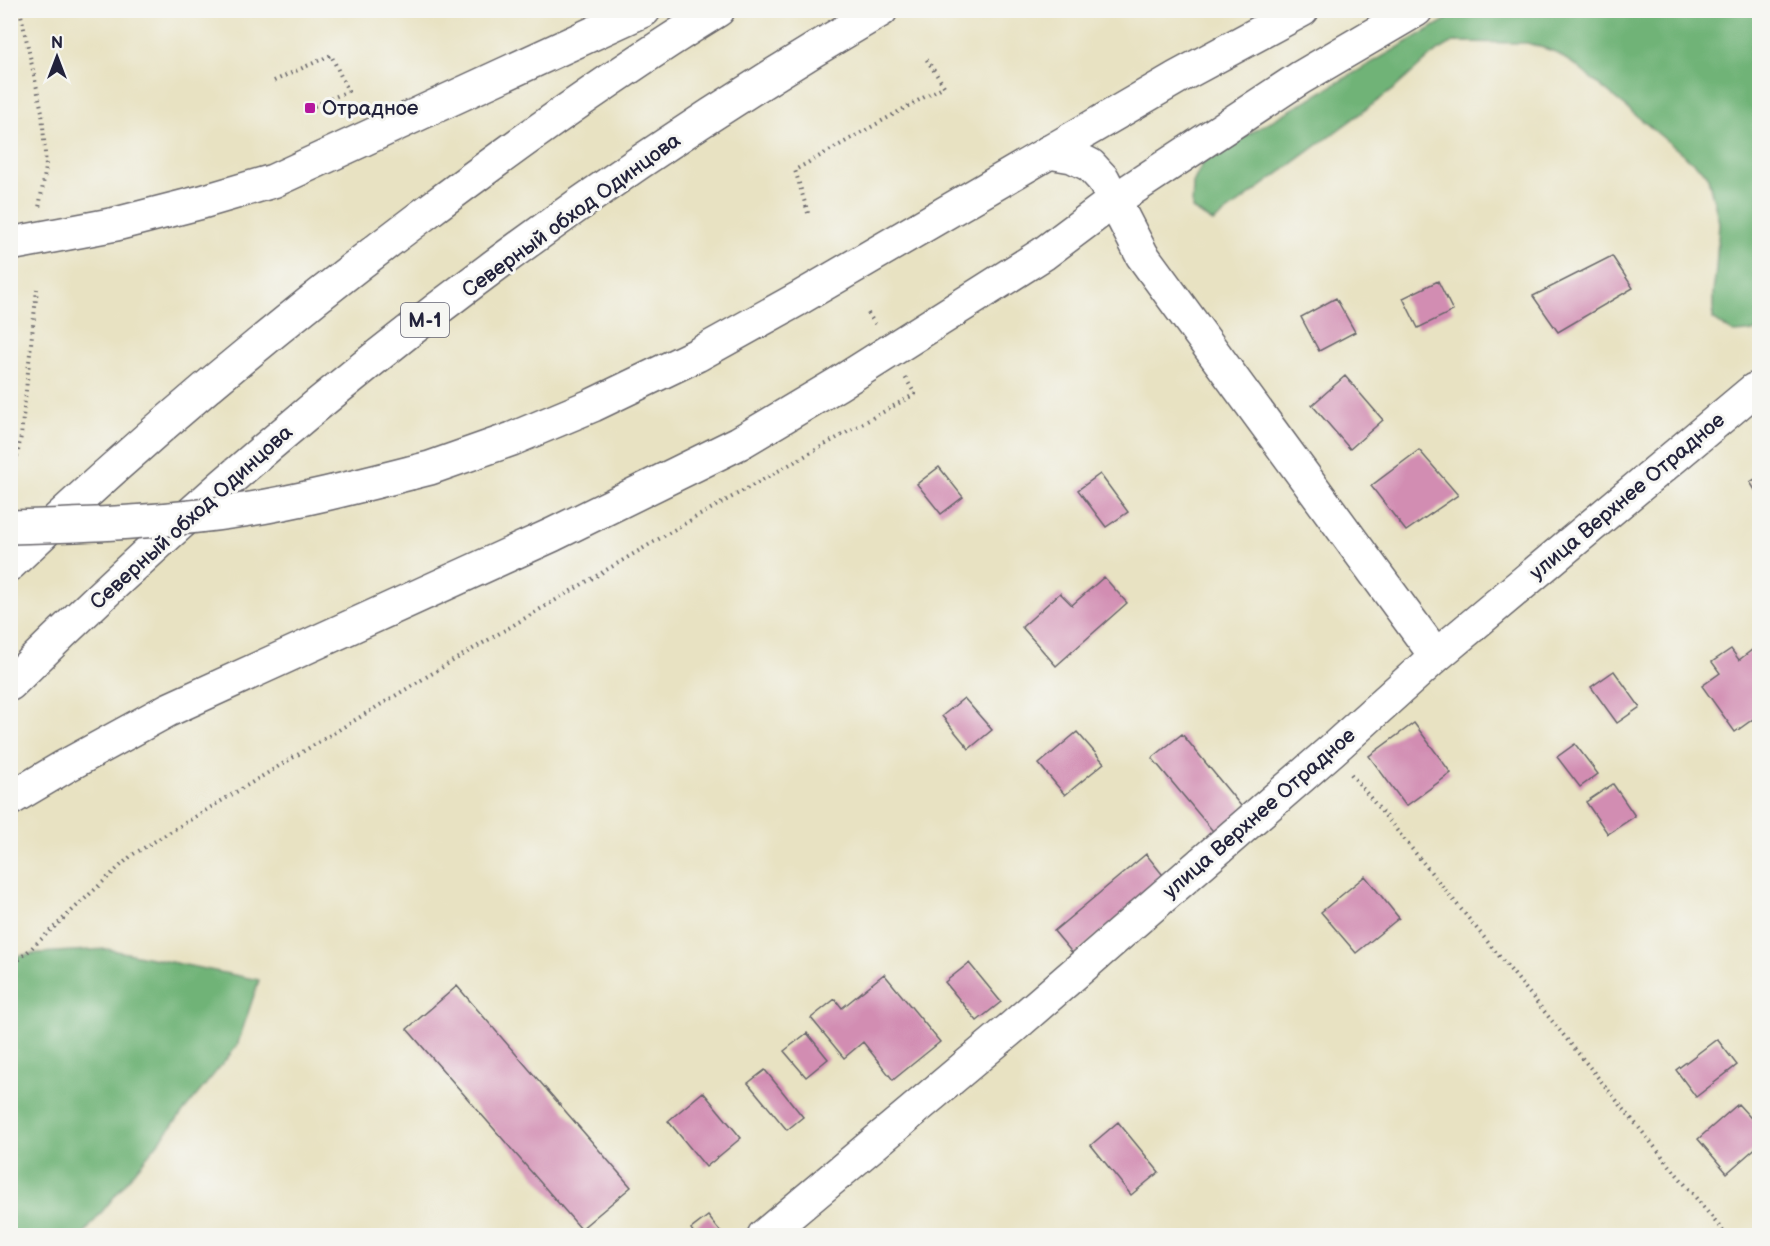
<svg xmlns="http://www.w3.org/2000/svg" width="1770" height="1246" font-family="'Balsamiq Sans',sans-serif">
<rect width="100%" height="100%" fill="#f6f6f2"/>
<filter id="ink" filterUnits="userSpaceOnUse"><feTurbulence type="fractalNoise" baseFrequency=".0167" numOctaves="2"/><feDisplacementMap in="SourceGraphic" scale="12" xChannelSelector="R" yChannelSelector="G"/><feConvolveMatrix kernelMatrix="1 2 1 2 8 2 1 2 1" color-interpolation-filters="sRGB"/></filter>
<filter id="wash" filterUnits="userSpaceOnUse"><feTurbulence type="fractalNoise" baseFrequency=".008" numOctaves="4" result="noise"/><feDisplacementMap in="SourceGraphic" scale="24" xChannelSelector="R" yChannelSelector="G"/><feGaussianBlur stdDeviation="1.35" result="paint"/><feColorMatrix in="noise" values="0 0 0 0 0 0 0 0 0 0 0 0 0 0 0 0 0 1.4 0 .05"/><feComposite in="paint" operator="in"/></filter>
<g filter="url(#wash)">
<rect width="100%" height="100%" fill="#e8e2c2"/>
<path fill="#70b377" stroke="#496a59" stroke-width="1.5" d="M1461,11H1759L1760,331L1734,333L1713,319V293L1716,269L1719,222L1707,174L1575,65L1553,51L1527,43L1453,42L1433,54L1395,88L1213,222L1192,209L1193,183L1204,160Z
M107,949L259,980L237,1046L83,1235H11V957L39,953Z"/>
<g id="blocks">
<path fill="#d28db2" d="M1612,256L1633,288L1558,332L1533,296Z
M1438,281L1453,311L1418,328L1403,298Z
M1336,298L1355,332L1319,351L1301,317Z
M1345,376L1383,420L1350,449L1312,405Z
M1419,450L1458,495L1406,531L1371,486Z
M939,467L963,497L941,514L917,484Z
M1100,474L1128,512L1106,527L1078,490Z
M1760,476V498L1750,482Z
M1104,577L1127,603L1056,666L1022,627L1060,593L1072,605Z
M1757,646L1760,649V714L1735,732L1702,686L1720,673L1712,662L1731,649L1739,660Z
M1614,671L1640,707L1617,723L1591,687Z
M964,698L992,730L969,749L942,716Z
M1414,723L1451,773L1406,806L1369,756Z
M1077,732L1104,763L1065,795L1039,764Z
M1182,734L1246,812L1217,836L1152,758Z
M1575,744L1598,774L1580,787L1557,757Z
M1613,784L1635,816L1608,834L1586,802Z
M1146,854L1166,879L1074,955L1054,931Z
M1365,876L1399,918L1356,953L1321,912Z
M969,963L1001,1002L977,1021L945,982Z
M884,974L940,1042L893,1080L863,1042L844,1058L811,1018L835,999L842,1008Z
M457,986L631,1187L581,1229L407,1029Z
M807,1033L828,1059L806,1077L784,1051Z
M1717,1039L1737,1065L1696,1097L1676,1070Z
M765,1070L803,1117L787,1130L748,1083Z
M703,1092L741,1138L706,1167L668,1121Z
M1738,1104L1760,1128V1144L1727,1173L1698,1139Z
M1118,1122L1159,1172L1131,1195L1091,1145Z
M708,1216L724,1236H696L691,1229Z"/>
</g>
</g>
<g filter="url(#ink)">
<use href="#blocks" fill-opacity="0" stroke="#67656a" stroke-width="1.5"/>
<g fill="none" stroke-linecap="round" stroke-linejoin="round">
<defs>
<path id="minor" d="M1049,152L1072,156L1090,165L1103,179L1142,255L1436,656
M764,1236L1014,1026L1332,750L1436,656L1754,390"/>
<path id="major" d="M10,244L116,224L202,202L273,181L644,10
M410,473L430,468L512,439L593,405L697,355L798,299L1178,77L1302,10
M10,799L64,767L168,710L552,535L739,443L838,384L1043,254L1115,200L1300,78L1416,10"/>
<path id="highway" d="M10,564C140,440 276,326 419,218C516,145 614,74 718,10
M10,684C271,425 564,195 881,10"/>
</defs>
<use href="#minor" stroke="#67656a" stroke-width="36"/>
<use href="#major" stroke="#67656a" stroke-width="36"/>
<use href="#highway" stroke="#67656a" stroke-width="36"/>
<path stroke="#67656a" stroke-width="4" stroke-dasharray="1.5 4.5" stroke-linecap="butt" d="M20,10L42,112L46,167L39,208
M274,81L331,55L348,91L310,108
M808,213L795,170L944,86L925,57
M868,313L875,324
M10,492L21,436L37,289
M1351,774L1727,1236
M10,968L132,855L451,662L684,524L915,394L905,377"/>
<use href="#minor" stroke="#fff" stroke-width="33"/>
<use href="#major" stroke="#fff" stroke-width="33"/>
<use href="#highway" stroke="#fff" stroke-width="33"/>
<defs>
<path id="major-bridge" d="M10,527C88,525 167,522 244,510C300,501 355,487 410,473"/>
</defs>
<use href="#major-bridge" stroke="#67656a" stroke-width="36" stroke-linecap="butt"/>
<use href="#major-bridge" stroke="#fff" stroke-width="33"/>
</g>
</g>
<rect fill="#b5179e" stroke="#f6f6f2" stroke-width="2" x="304" y="102" width="12" height="12" rx="3"/>
<g text-anchor="middle" stroke-width="6" stroke-linejoin="round" paint-order="stroke">
<rect fill="#f6f6f2" stroke="#626272" stroke-width="1.5" x="401" y="303" width="48" height="34" rx="4.5"/>
<g font-size="20" font-weight="bold" fill="#22223b">
<text x="425" y="327">М-1</text>
</g>
<g font-size="21" fill="#22223b" stroke="#f6f6f2" text-anchor="start">
<text x="322" y="115">Отрадное</text>
</g>
<g font-size="21" fill="#22223b" stroke="#f6f6f2">
<text transform="translate(571 215) rotate(-36)" y="7">Северный обход Одинцова</text>
<text transform="translate(1627 496) rotate(-40)" y="7">улица Верхнее Отрадное</text>
<text transform="translate(191 517) rotate(-42)" y="7">Северный обход Одинцова</text>
<text transform="translate(1259 813) rotate(-41)" y="7">улица Верхнее Отрадное</text>
</g>
</g>
<rect width="1770" height="1246" fill="none" stroke="#f6f6f2" stroke-width="36"/>
<g transform="translate(57 57)" stroke="#f6f6f2" stroke-width="4.5" paint-order="stroke">
<path d="M0-4.5L10 22L0 15L-10 22Z" fill="#22223b"/>
<text y="-9" font-size="16" font-weight="bold" text-anchor="middle" fill="#22223b">N</text>
</g>
</svg>
